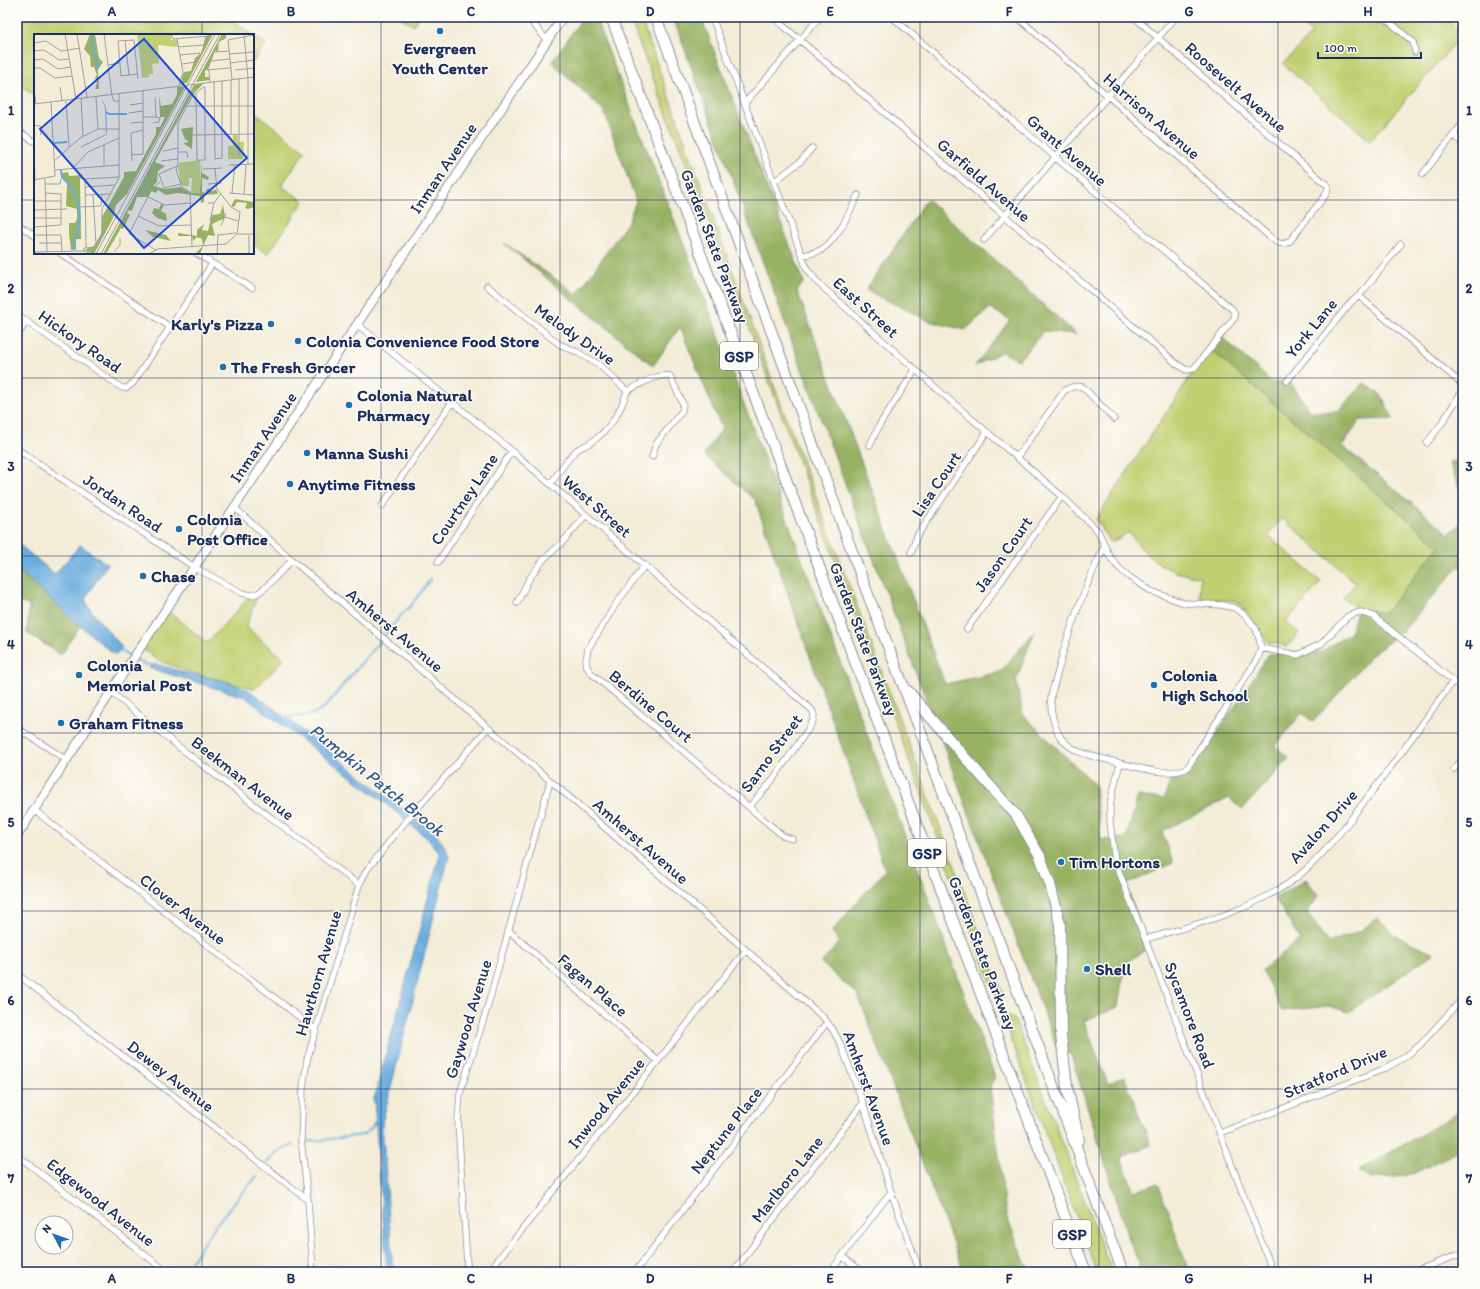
<svg xmlns="http://www.w3.org/2000/svg" width="1480" height="1289" font-family="Itim,sans-serif">
<rect width="100%" height="100%" fill="#fdfcf7"/>
<filter id="ink" filterUnits="userSpaceOnUse"><feTurbulence type="fractalNoise" baseFrequency=".025" numOctaves="2"/><feDisplacementMap in="SourceGraphic" scale="8" xChannelSelector="R" yChannelSelector="G"/><feConvolveMatrix kernelMatrix="1 2 1 2 8 2 1 2 1" color-interpolation-filters="sRGB"/></filter>
<filter id="wash" filterUnits="userSpaceOnUse"><feTurbulence type="fractalNoise" baseFrequency=".012" numOctaves="4" result="noise"/><feDisplacementMap in="SourceGraphic" scale="16" xChannelSelector="R" yChannelSelector="G"/><feGaussianBlur stdDeviation="0.9" result="paint"/><feColorMatrix in="noise" values="0 0 0 0 0 0 0 0 0 0 0 0 0 0 0 0 0 1.4 0 .05"/><feComposite in="paint" operator="in"/></filter>
<g filter="url(#wash)">
<rect width="100%" height="100%" fill="#f3ecd7"/>
<path fill="#c1d072" stroke="#6e8068" d="M17,17H227L253,35H35V95L17,83Z
M400,17H419L413,25Z
M629,17H640L775,388L1004,997L997,998L730,276Z
M1295,17H1444L1463,34L1370,141L1283,64L1312,33Z
M253,35L266,44L253,62Z
M253,111L305,151L281,186L304,201L268,254L253,244Z
M1209,348L1439,546L1385,613L1358,609L1343,598L1356,583L1282,518L1268,535L1321,582L1286,622L1299,633L1288,646L1268,642L1237,601L1200,598V576C1168,575 1146,558 1129,532L1111,543L1096,519Z
M258,593L246,627L284,659L255,689L190,672L159,661L140,647L166,609L207,643L251,595Z
M1007,1016H1010L1015,1020L1112,1272H1097L1011,1039L1006,1020Z"/>
<path fill="#98b264" stroke="#5a7061" d="M583,17H595L700,286L995,1077L990,1086L1006,1215L1025,1263L1033,1272H964L858,995L821,963L840,942L831,932L885,870L755,500L704,455L722,429L680,327L653,366L504,243L577,294L628,222L636,201L604,111L552,62Z
M673,17H701L804,282L797,291L945,684L1000,672L1035,631L1016,680L1023,715L1095,785L1101,840L1126,838L1138,796L1164,799L1171,779L1191,773L1269,654L1321,652L1350,633L1358,609L1385,613L1439,546L1209,348L1221,336L1273,383L1289,380L1311,412H1337L1364,383L1381,395L1393,419L1360,420L1342,446L1449,534L1463,521V569L1459,566L1404,630L1372,655L1313,722L1302,713L1275,746L1289,758L1242,810L1229,798L1162,831L1173,863L1126,885L1149,948L1125,963L1118,1007L1084,1021L1108,1084L1124,1076L1151,1145L1121,1157L1134,1192L1158,1183L1189,1272H1142L1128,1236L1071,1055L1057,1048L805,377Z
M927,199L1076,334L1044,331L1019,360L1001,352L975,366L1010,320L990,308L965,330L929,321L866,290Z
M1463,459V497L1449,463Z
M17,569L80,626L61,655L27,633L29,605L17,602Z
M1306,879L1319,896L1307,912L1328,943L1360,931L1378,918L1394,935L1434,953L1349,1012L1329,1006L1282,1011L1262,970L1300,940L1275,898Z
M1463,1108V1148L1457,1152L1412,1174L1371,1179L1358,1171L1443,1122Z"/>
<path fill="#69acde" stroke="#426e9e" d="M17,543L55,574L80,545L107,564L85,599L92,612L122,647L116,655L80,626L17,569Z
M155,664L186,673L225,681L250,691L285,717L435,834L444,845L449,856L382,1123L393,1272H387L374,1099L440,854L428,839L379,798L245,697L149,668Z"/>
<g fill="none" stroke-linecap="round" stroke-linejoin="round">
<path stroke="#69acde" stroke-width="2" d="M118,648L131,657
M135,659L145,665H157
M284,718L313,714L324,708L403,613L410,607L431,578
M306,1142L363,1135L372,1127L376,1119
M267,1163L277,1152L293,1145
M184,1272L217,1223L257,1176"/>
</g>
</g>
<g filter="url(#ink)">
<g fill="none" stroke-linecap="round" stroke-linejoin="round">
<defs>
<path id="street" d="M527,17L547,40
M712,17L807,269L818,283L944,395L1062,496L1098,531L1110,557L1118,567L1128,576L1151,591L1184,603L1222,605L1235,608L1247,617L1256,629L1259,638L1261,648L1258,658L1187,768C1169,778 1136,767 1116,762C1098,757 1074,755 1061,738C1054,728 1050,710 1051,698C1052,689 1056,680 1058,671C1069,628 1086,585 1105,545
M773,17L1177,364L1186,370L1193,369L1196,366L1235,317L1233,310L892,17
M1017,17L1269,236C1276,242 1281,247 1290,241L1327,193L1328,186L1134,17
M1384,17L1413,42L1415,52
M744,104L820,17
M17,130L35,142
M1454,135L1463,144
M1423,174L1463,123
M775,181L801,161L812,148
M17,224L35,236
M984,240L1176,17
M60,253L170,327
M196,253L252,288
M803,255C809,254 815,253 821,250C838,239 849,213 858,195
M487,286L559,344L577,352L598,364L627,391
M1359,296L1463,385
M17,315L122,388H127L133,383L212,264
M357,324L512,451L812,710L814,715L813,721L807,731L771,782L749,807
M17,336L27,321
M1287,381L1352,301L1359,296L1401,244
M627,391C640,385 656,373 670,376L683,404L682,411L656,444L652,457
M1427,443L1442,423L1463,390
M870,445L880,424L915,370
M17,449L194,567L242,593L251,595L258,593L266,587L292,560
M1017,457L1064,391C1070,387 1075,385 1083,387L1114,419
M550,484C559,473 566,459 577,450C582,446 588,445 593,441C610,429 621,411 627,391
M382,506L452,402
M234,507L292,560L595,819L823,1017L833,1030L841,1045L863,1103L891,1192L920,1272
M911,553L917,536L987,432
M438,562L512,451
M645,565L616,604L588,649L586,660L587,667L591,673L783,836L792,839
M517,603L529,579L544,559L561,544L586,515
M967,629L1062,496
M1261,648L1298,655L1321,644L1348,616L1360,612L1373,616L1463,689
M111,692L179,747L359,885
M17,728L67,760
M1120,763L1110,804V822L1115,861L1273,1272
M1454,769L1463,759
M34,810L316,1030
M509,931L658,1061
M1146,939C1195,925 1246,912 1289,883C1318,863 1340,833 1361,806C1393,765 1423,723 1453,681
M17,974L308,1200
M1220,1133L1384,1069L1405,1057L1420,1045L1463,998
M17,1155L167,1272
M842,1256L862,1272
M313,1272L308,1200L301,1140L303,1088L307,1060L359,885L367,870L401,827L488,728
M470,1272L467,1265L458,1121L460,1093L486,1012L550,781
M488,1272L658,1061L746,950
M635,1272L827,1022
M733,1272L863,1103
M830,1272L891,1192
M1413,1272L1463,1253"/>
<path id="secondary" d="M17,836L126,669L563,17"/>
<path id="highway" d="M611,17L1086,1272
M656,17L867,592L903,685L1123,1272
M908,691L968,761L1016,815L1040,856L1050,884L1060,924L1061,1035L1067,1087L1079,1140"/>
</defs>
<use href="#street" stroke="#878e9a" stroke-width="7"/>
<use href="#secondary" stroke="#878e9a" stroke-width="10"/>
<use href="#highway" stroke="#878e9a" stroke-width="12"/>
<use href="#street" stroke="#fff" stroke-width="5.5"/>
<use href="#secondary" stroke="#fff" stroke-width="8"/>
<use href="#highway" stroke="#fff" stroke-width="10"/>
</g>
</g>
<path fill="none" stroke="#1b2f5e" stroke-width="1" stroke-opacity="0.55" d="M202,17V35M381,17V1272M560,17V1272M740,17V1272M920,17V1272M1099,17V1272M1278,17V1272M17,200H35M253,200H1463M202,253V1272M17,378H1463M17,556H1463M17,733H1463M17,911H1463M17,1089H1463"/>
<g fill="#1f6fb2" stroke="#fdfcf7" stroke-width="1.5">
<circle cx="440" cy="31" r="4"/>
<circle cx="271" cy="324" r="4"/>
<circle cx="298" cy="341" r="4"/>
<circle cx="223" cy="367" r="4"/>
<circle cx="349" cy="405" r="4"/>
<circle cx="307" cy="453" r="4"/>
<circle cx="290" cy="484" r="4"/>
<circle cx="179" cy="529" r="4"/>
<circle cx="143" cy="576" r="4"/>
<circle cx="79" cy="675" r="4"/>
<circle cx="1154" cy="685" r="4"/>
<circle cx="61" cy="723" r="4"/>
<circle cx="1061" cy="862" r="4"/>
<circle cx="1087" cy="969" r="4"/>
</g>
<g text-anchor="middle" stroke-width="3" stroke-linejoin="round" paint-order="stroke">
<g fill="#fdfcf7" stroke="#5f6c8c" stroke-width="1">
<rect x="720" y="342" width="38" height="28" rx="3"/>
<rect x="908" y="839" width="38" height="28" rx="3"/>
<rect x="1053" y="1220" width="38" height="28" rx="3"/>
</g>
<g font-size="16" font-weight="bold" fill="#1b2f5e">
<text x="739" y="362">GSP</text>
<text x="927" y="859">GSP</text>
<text x="1072" y="1240">GSP</text>
</g>
<g font-size="17" font-weight="bold" fill="#1b2f5e" stroke="#fdfcf7" text-anchor="start">
<text x="440" y="54" text-anchor="middle">Evergreen<tspan x="440" dy="20">Youth Center</tspan></text>
<text x="263" y="330" text-anchor="end">Karly's Pizza</text>
<text x="306" y="347">Colonia Convenience Food Store</text>
<text x="231" y="373">The Fresh Grocer</text>
<text x="357" y="401">Colonia Natural<tspan x="357" dy="20">Pharmacy</tspan></text>
<text x="315" y="459">Manna Sushi</text>
<text x="298" y="490">Anytime Fitness</text>
<text x="187" y="525">Colonia<tspan x="187" dy="20">Post Office</tspan></text>
<text x="151" y="582">Chase</text>
<text x="87" y="671">Colonia<tspan x="87" dy="20">Memorial Post</tspan></text>
<text x="1162" y="681">Colonia<tspan x="1162" dy="20">High School</tspan></text>
<text x="69" y="729">Graham Fitness</text>
<text x="1069" y="868">Tim Hortons</text>
<text x="1095" y="975">Shell</text>
</g>
<g font-size="17" fill="#1b2f5e" stroke="#fdfcf7">
<text transform="translate(1236 87) rotate(41)" y="6">Roosevelt Avenue</text>
<text transform="translate(1152 116) rotate(41)" y="6">Harrison Avenue</text>
<text transform="translate(1067 150) rotate(41)" y="6">Grant Avenue</text>
<text transform="translate(443 168) rotate(-56)" y="6">Inman Avenue</text>
<text transform="translate(984 180) rotate(41)" y="6">Garfield Avenue</text>
<text transform="translate(715 246) rotate(69)" y="6">Garden State Parkway</text>
<text transform="translate(866 307) rotate(42)" y="6">East Street</text>
<text transform="translate(1311 328) rotate(-51)" y="6">York Lane</text>
<text transform="translate(575 334) rotate(35)" y="6">Melody Drive</text>
<text transform="translate(80 341) rotate(35)" y="6">Hickory Road</text>
<text transform="translate(263 437) rotate(-56)" y="6">Inman Avenue</text>
<text transform="translate(936 484) rotate(-56)" y="6">Lisa Court</text>
<text transform="translate(464 499) rotate(-56)" y="6">Courtney Lane</text>
<text transform="translate(123 503) rotate(34)" y="6">Jordan Road</text>
<text transform="translate(597 506) rotate(41)" y="6">West Street</text>
<text transform="translate(1003 554) rotate(-55)" y="6">Jason Court</text>
<text transform="translate(395 630) rotate(40)" y="6">Amherst Avenue</text>
<text transform="translate(864 639) rotate(69)" y="6">Garden State Parkway</text>
<text transform="translate(651 706) rotate(40)" y="6">Berdine Court</text>
<text transform="translate(771 753) rotate(-54)" y="6">Sarno Street</text>
<text transform="translate(243 778) rotate(38)" y="6">Beekman Avenue</text>
<text transform="translate(1323 826) rotate(-48)" y="6">Avalon Drive</text>
<text transform="translate(641 841) rotate(41)" y="6">Amherst Avenue</text>
<text transform="translate(183 909) rotate(38)" y="6">Clover Avenue</text>
<text transform="translate(983 953) rotate(69)" y="6">Garden State Parkway</text>
<text transform="translate(318 973) rotate(-74)" y="6">Hawthorn Avenue</text>
<text transform="translate(593 985) rotate(41)" y="6">Fagan Place</text>
<text transform="translate(1190 1015) rotate(69)" y="6">Sycamore Road</text>
<text transform="translate(468 1019) rotate(-73)" y="6">Gaywood Avenue</text>
<text transform="translate(1335 1072) rotate(-23)" y="6">Stratford Drive</text>
<text transform="translate(171 1076) rotate(38)" y="6">Dewey Avenue</text>
<text transform="translate(869 1088) rotate(70)" y="6">Amherst Avenue</text>
<text transform="translate(606 1103) rotate(-51)" y="6">Inwood Avenue</text>
<text transform="translate(726 1130) rotate(-52)" y="6">Neptune Place</text>
<text transform="translate(787 1179) rotate(-52)" y="6">Marlboro Lane</text>
<text transform="translate(101 1202) rotate(38)" y="6">Edgewood Avenue</text>
</g>
<g font-size="18" font-style="italic" fill="#365b8b" stroke="#fdfcf7">
<text transform="translate(377 780) rotate(39)" y="6">Pumpkin Patch Brook</text>
</g>
</g>
<g transform="translate(34 34)">
<rect width="220" height="220" fill="#f3ecd7"/>
<path d="M103,0H137V6H143L144,13L124,11L125,29L118,30L119,40H115V43L108,44ZM199,101H204V108H210L209,125H194V112H199ZM166,126L167,159H157L158,144H155V152H147L144,132L145,129Z" fill="#c1d072"/>
<path d="M56,0H61L65,24L69,28L64,36L65,55H61L63,49L61,44L63,41L60,33H57L56,22L50,15ZM179,0L153,49L146,50L150,38L157,37L161,24L167,19L172,2ZM188,0H192V4L185,8L184,17H181L174,36H171V43H175L176,46L162,48ZM170,49L158,61L121,128L131,132L124,137L123,148L119,152L131,155L146,153L157,159H166L168,126V139L175,143L174,146L168,144V158L171,159L174,154L179,157L182,155L184,160L170,161V168L167,169L166,162L143,159L132,161L124,156L122,159L117,157L114,163H103L98,177L95,176L93,179L96,181L89,195L87,194L72,220H69L160,51ZM143,53H151L93,160L82,171L79,184L60,220L50,216L60,212L67,201L68,183L90,143V138L102,137L122,100V93H126L131,83H126L125,62L127,72L138,70L143,61ZM159,93L158,115L149,109L155,108L151,105L147,95ZM26,135L27,139L34,138L35,142L49,141L46,146L47,205H42V216H37L35,199V189H41L43,185V175L32,172L33,148L27,142ZM201,165L220,168V173L214,175L211,174L213,169L203,168L200,173L197,172ZM127,170L130,171L127,177L132,180L133,187L123,184L118,179L120,174L125,175ZM189,171L191,184L178,190L181,202L174,201L166,220H161L169,212L168,205L163,203L159,207L158,202H144V199L163,202V196L170,190L168,196L174,197L178,181L186,180ZM111,196L132,201L137,207L119,203Z" fill="#98b264"/>
<path d="M67,64L72,73L73,98L72,101L46,114L26,134L48,112L72,100L71,73Z" fill="#69acde"/>
<path fill="none" stroke="#69acde" stroke-width="2" d="M57,0L64,35M72,78L75,80H93M20,109L33,108M27,136L28,143L39,155L45,174L46,185L39,216"/>
<path fill="none" stroke="#9da0a7" stroke-width="1" d="M31,0L42,65M43,0L53,63M70,0L78,62L80,67H85M137,0L139,5L175,2M210,1L214,44M143,5L149,38L145,52M91,7L95,41M0,9L12,7L27,17L34,16M144,13L170,11L172,2M34,16L46,14M0,17L10,16L25,26L35,25M181,18L195,17M195,20L220,18M146,21L166,19M0,26L9,25L24,35L37,33M177,27L196,25M196,29L220,26M148,30L162,28M74,31L86,29M0,34H6L21,44L38,42M171,36L196,34M175,36L176,48M201,36L220,34M103,40L87,42L84,7L100,6L104,45M214,44V130M198,45L194,6L220,1M180,47L181,125L188,124V47M26,53L28,67M0,55L2,70M162,59L163,126H171V53M62,63L64,95M47,64L49,102M121,64L122,83M32,67L35,113M0,70L220,43M96,71L109,69M153,72H220M95,79L109,77M109,83H122M97,89L109,88M119,89L125,88L126,84L122,83M0,91L6,92L7,101M197,100V46M159,101L219,100M0,113L1,146M129,117L144,114M144,118H153L154,124M97,121L109,120V57M205,122V44M20,127L46,104L64,95H85M98,127L97,99L109,96M127,127L144,125M195,131L220,130M70,132V111M143,132L125,140L130,154L147,150L142,136L144,130V89L159,61L171,52M40,133L54,118L85,104M169,135L188,134M181,135L183,155L197,173L206,178L203,200M21,136L85,131M11,145L13,218M0,146L21,142L17,68M11,150H26L27,145M174,150L188,149M146,152L156,158L158,213M51,153L81,151M195,159L220,161M198,159L201,131M210,160L212,131M51,161L76,160M59,161L62,210M114,163L131,171L157,169M98,166L114,148L117,129M0,167H27M174,169H180L187,159M180,169L176,187L181,189M46,173L67,172L68,160M0,176L33,175M104,182L125,192L157,191M191,183L204,187M0,184H27M187,192L192,179M0,193L27,191V160L11,159M0,201H27L28,218M215,201V220M5,209H28M52,213L51,145L85,143M122,216L95,200L118,155L126,148M49,217L50,214L60,213L68,199V175L85,144V60M0,218L49,217L58,220M80,218L86,211V204M62,220L181,0M67,220L186,0M115,220L124,215L192,210L203,200H220M183,220L184,201L202,199"/>
<path fill="#1d4ed8" fill-opacity="0.15" stroke="#1d4ed8" stroke-width="2" d="M110,5L213,124L110,214L6,95Z"/>
<rect width="220" height="220" fill="none" stroke="#1b2f5e" stroke-width="2"/>
</g>
<rect width="1480" height="1289" fill="none" stroke="#fdfcf7" stroke-width="44"/>
<g transform="translate(54 1235) rotate(311)"><circle r="19" fill="#fdfcf7" stroke="#a3aaba"/>
<path d="M0-3L7 15L0 10L-7 15Z" fill="#1f6fb2"/>
<text y="-6" font-size="11" font-weight="bold" text-anchor="middle" fill="#1b2f5e">N</text>
</g>
<path d="M1318 52v6h103v-6" fill="none" stroke="#1b2f5e" stroke-width="2"/>
<text x="1324" y="52" font-size="12" fill="#1b2f5e" stroke="#fdfcf7" stroke-width="3" paint-order="stroke">100 m</text>
<rect x="22" y="22" width="1436" height="1245" fill="none" stroke="#1b2f5e" stroke-width="1.5"/>
<g font-size="13" text-anchor="middle" font-weight="bold" fill="#1b2f5e">
<text x="112" y="16">A</text>
<text x="291" y="16">B</text>
<text x="471" y="16">C</text>
<text x="650" y="16">D</text>
<text x="830" y="16">E</text>
<text x="1009" y="16">F</text>
<text x="1189" y="16">G</text>
<text x="1368" y="16">H</text>
<text x="11" y="115">1</text>
<text x="1469" y="115">1</text>
<text x="11" y="293">2</text>
<text x="1469" y="293">2</text>
<text x="11" y="471">3</text>
<text x="1469" y="471">3</text>
<text x="11" y="649">4</text>
<text x="1469" y="649">4</text>
<text x="11" y="827">5</text>
<text x="1469" y="827">5</text>
<text x="11" y="1005">6</text>
<text x="1469" y="1005">6</text>
<text x="11" y="1183">7</text>
<text x="1469" y="1183">7</text>
<text x="112" y="1283">A</text>
<text x="291" y="1283">B</text>
<text x="471" y="1283">C</text>
<text x="650" y="1283">D</text>
<text x="830" y="1283">E</text>
<text x="1009" y="1283">F</text>
<text x="1189" y="1283">G</text>
<text x="1368" y="1283">H</text>
</g>
</svg>
